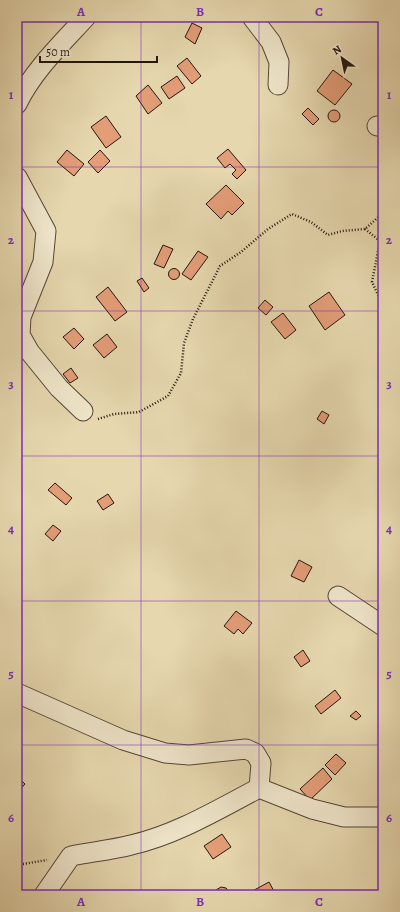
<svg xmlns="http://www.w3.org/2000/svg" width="400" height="912" font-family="Alegreya,serif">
<rect width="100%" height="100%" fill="#e6d7ae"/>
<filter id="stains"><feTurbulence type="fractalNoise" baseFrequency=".005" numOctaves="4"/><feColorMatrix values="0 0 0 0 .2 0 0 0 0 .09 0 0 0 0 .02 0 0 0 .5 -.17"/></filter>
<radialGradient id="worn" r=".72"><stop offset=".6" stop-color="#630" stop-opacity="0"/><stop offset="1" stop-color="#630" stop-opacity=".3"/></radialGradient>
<path fill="#e39d77" stroke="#24150e" d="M192,23L202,28L195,44L185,37Z
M187,58L201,76L192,84L177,66Z
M333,70L352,84L335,105L317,91Z
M177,76L185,88L169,99L161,87Z
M148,85L162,103L148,114L136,96Z
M308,108L319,119L313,125L302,114Z
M328 116a6 6 0 1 1 12 0a6 6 0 1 1-12 0Z
M106,116L121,137L106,148L91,127Z
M228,149L246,170L237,179L232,174L236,170L230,164L225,168L217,158Z
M67,150L84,164L74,176L57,162Z
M100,150L110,161L98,173L88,162Z
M226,185L244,203L232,215L228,211L221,219L206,204Z
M163,245L173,249L164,268L154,264Z
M198,251L208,257L191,280L182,274Z
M168.5 274a5.5 5.5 0 1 1 11 0a5.5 5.5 0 1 1-11 0Z
M142,278L149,288L144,292L137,281Z
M108,287L127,312L115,321L96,297Z
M329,292L345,315L325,330L309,306Z
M265,300L273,307L266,315L258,308Z
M283,313L296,330L285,339L271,322Z
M74,328L84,339L74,349L63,337Z
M107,334L117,347L104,358L93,345Z
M71,368L78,378L70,383L63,374Z
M322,411L329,415L324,424L317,419Z
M55,483L72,498L66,505L48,490Z
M108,494L114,503L103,510L97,501Z
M53,525L61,531L53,541L45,534Z
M299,560L312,567L304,582L291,576Z
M236,611L252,623L243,634L238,629L234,634L224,626Z
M303,650L310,661L301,667L294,657Z
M335,690L341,698L321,714L315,706Z
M356,711L361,716L356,720L350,716Z
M336,754L346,763L335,775L325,765Z
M323,768L332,779L310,800L300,789Z
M17,776L25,784L17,793Z
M222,834L231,847L213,859L204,846Z
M269,882L276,895H248L247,894Z
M221,887L226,888L229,892V895H215L216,890Z"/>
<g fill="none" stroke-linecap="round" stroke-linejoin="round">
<defs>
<path id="minor" d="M252,17L271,42L279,62L278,85
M17,104C32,72 62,43 86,17
M377,126L383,127
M17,177L46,231L43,262L21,317L20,335L29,351L59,388L83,411
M338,596L383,626
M17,693L123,740L165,753L189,755L246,749L255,753L261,763L259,788
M44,895L71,856C91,852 112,850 131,845C176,835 219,809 259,788L312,809L344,817H383"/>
</defs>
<use href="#minor" stroke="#544636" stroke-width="21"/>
<path stroke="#24150e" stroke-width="2.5" stroke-dasharray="1 2" stroke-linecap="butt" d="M365,229L380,241L372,282L381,301L383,302
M98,419L114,414L139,412L168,396L181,373L184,343L193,319L220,266L241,252L268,229L292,214L311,222L328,235L342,231L365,229L383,213
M17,865L47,860"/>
<use href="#minor" stroke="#efe5ca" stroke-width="19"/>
</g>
<path fill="none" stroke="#7b2cbf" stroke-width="1" stroke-opacity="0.55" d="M141,17V895M259,17V895M17,167H383M17,311H383M17,456H383M17,601H383M17,745H383"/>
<rect width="400" height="912" fill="none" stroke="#e6d7ae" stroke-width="44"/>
<g transform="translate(342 58) rotate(327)" stroke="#efe5ca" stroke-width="3" paint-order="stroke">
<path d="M0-3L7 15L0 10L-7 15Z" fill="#24150e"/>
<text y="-6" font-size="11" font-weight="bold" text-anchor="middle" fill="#24150e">N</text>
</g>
<path d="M40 56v6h117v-6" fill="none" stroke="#24150e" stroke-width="2"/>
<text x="46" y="56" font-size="12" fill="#24150e" stroke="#efe5ca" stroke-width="3" paint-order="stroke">50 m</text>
<rect x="22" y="22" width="356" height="868" fill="none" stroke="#7b2cbf" stroke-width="1.5"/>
<g font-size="13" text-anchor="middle" font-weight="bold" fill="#7b2cbf">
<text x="81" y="16">A</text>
<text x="200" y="16">B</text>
<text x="319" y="16">C</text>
<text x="11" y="99">1</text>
<text x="389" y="99">1</text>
<text x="11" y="244">2</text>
<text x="389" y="244">2</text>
<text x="11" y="388">3</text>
<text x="389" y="388">3</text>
<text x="11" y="533">4</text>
<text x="389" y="533">4</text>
<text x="11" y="678">5</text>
<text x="389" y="678">5</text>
<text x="11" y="822">6</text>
<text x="389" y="822">6</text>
<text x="81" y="906">A</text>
<text x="200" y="906">B</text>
<text x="319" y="906">C</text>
</g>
<rect width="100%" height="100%" filter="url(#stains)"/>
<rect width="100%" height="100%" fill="url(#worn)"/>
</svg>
